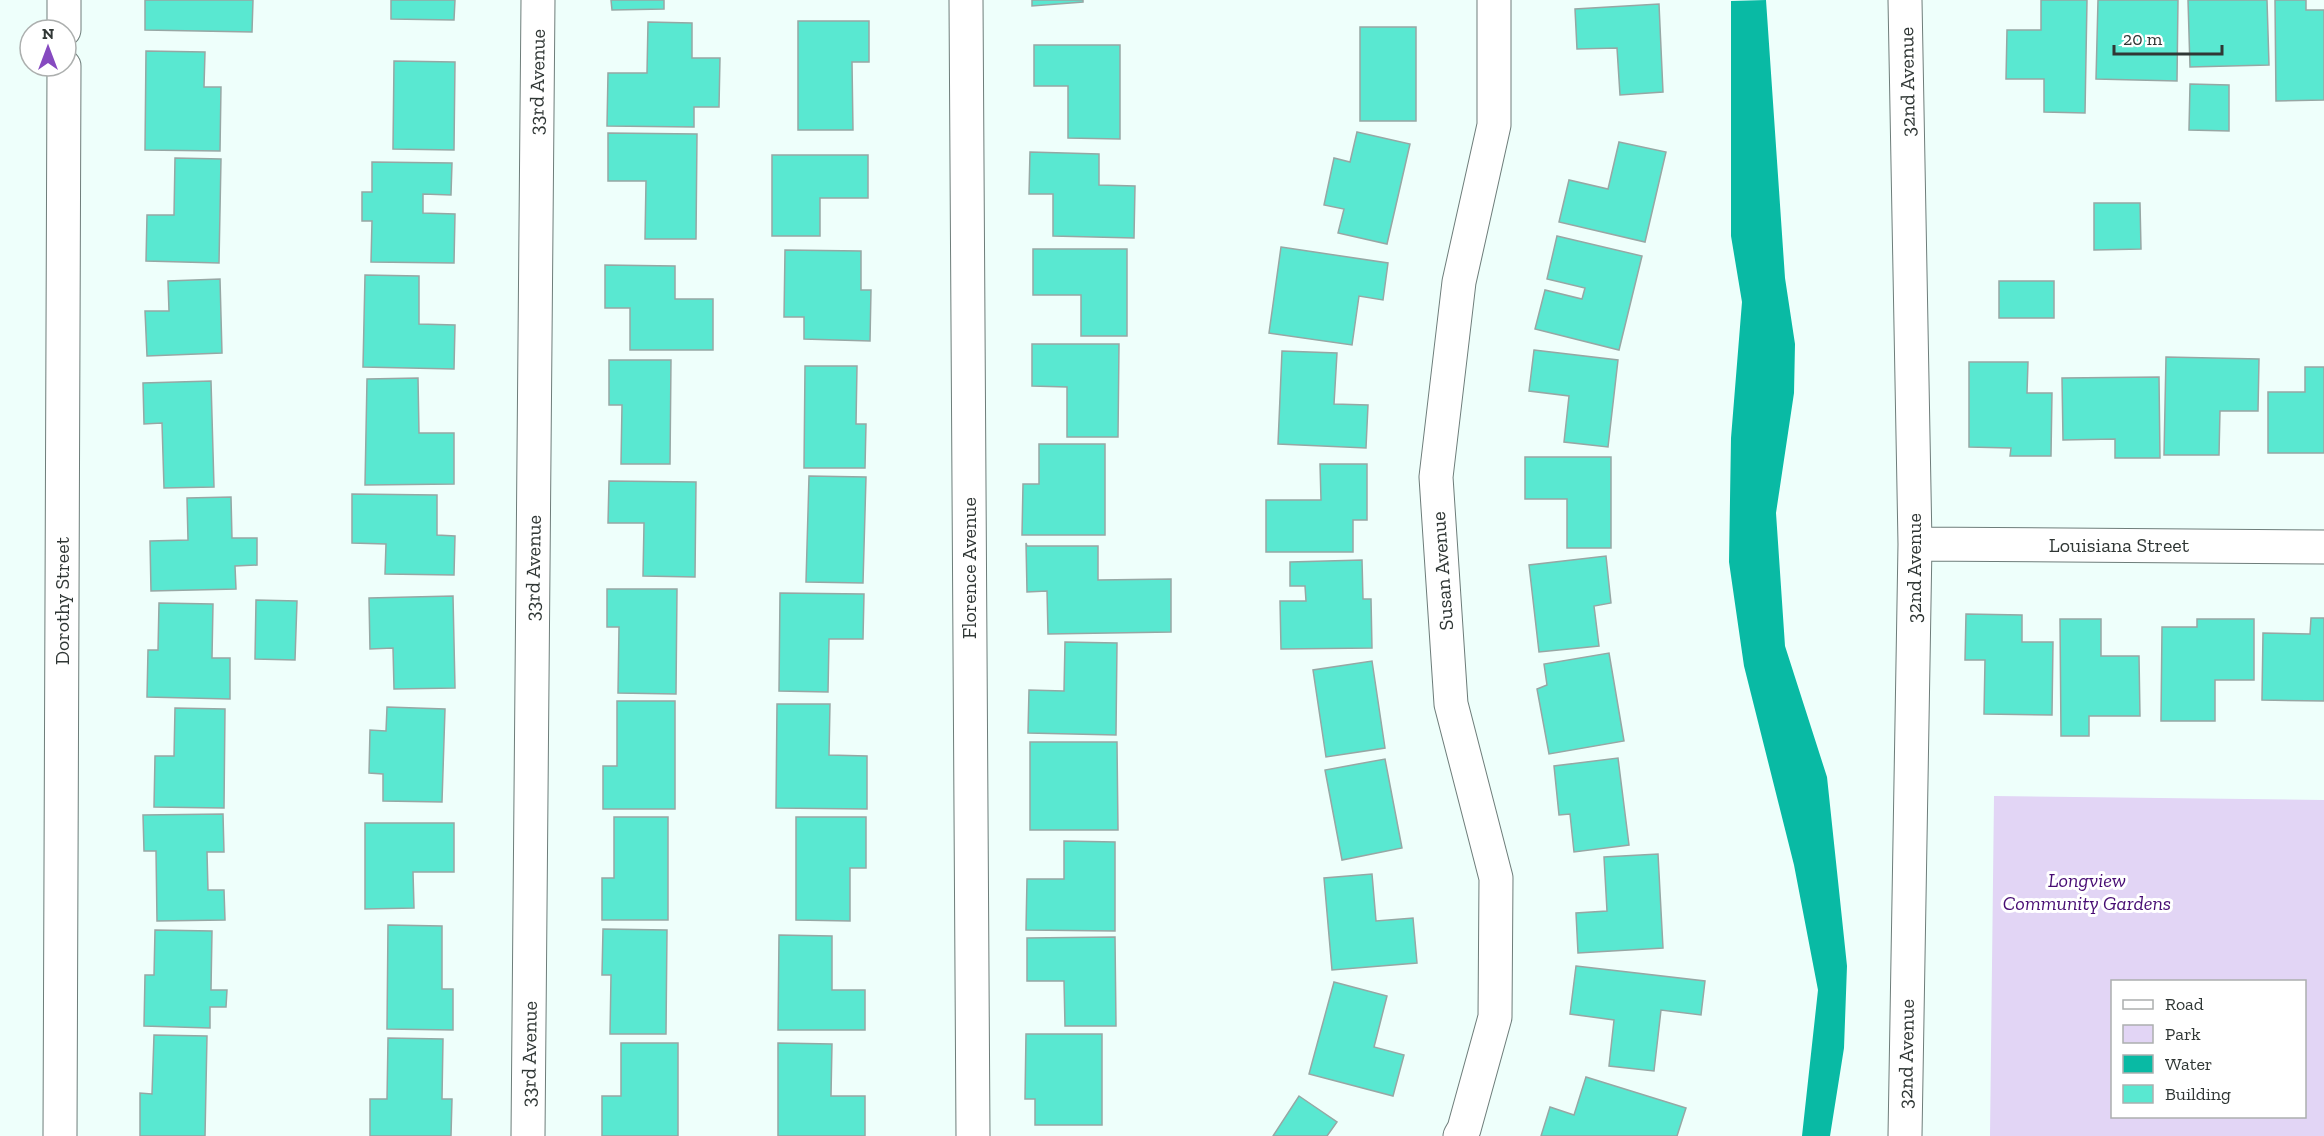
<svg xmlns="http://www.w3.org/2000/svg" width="2324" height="1136" font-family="'Zilla Slab',serif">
<rect width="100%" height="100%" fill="#eefffb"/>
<path fill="#e2d5f5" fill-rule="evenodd" d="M1994,796L2324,800V1136H1990ZM2112,982H2304V1116H2112Z"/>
<path fill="#09baa4" d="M1766,0L1785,278L1795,344L1794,393L1776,513L1785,646L1827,777L1847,966L1844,1048L1830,1136H1802L1818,990L1794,865L1744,666L1729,562L1731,438L1742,302L1731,236V1Z"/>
<path fill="#59e8d1" stroke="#97a7a4" stroke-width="1.5" d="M145,0H253L252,32L145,30Z
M391,0H455L454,20L391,19Z
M611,0H664V9L612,10Z
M1032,0H1083V2L1032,6Z
M2041,0H2087L2085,113L2044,112V79H2006L2007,30H2041Z
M2098,0H2178L2177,81L2096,79Z
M2188,0H2267L2269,65L2190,67Z
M2275,0H2306V10H2324V100L2276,101Z
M1659,4L1663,92L1620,95L1617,48L1577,49L1575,9Z
M798,21H869V62H852L853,130H798Z
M648,22L692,23V58H720L719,107H694V127L607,126L608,73H647Z
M1360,27H1416V121H1360Z
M1034,45H1120V139L1068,138V86H1034Z
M146,51L205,52L204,87H221L220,151L145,150Z
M394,61L455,62L454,150L393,149Z
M2190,84L2229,85V131L2189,130Z
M1357,132L1410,144L1387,244L1338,233L1344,209L1324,205L1334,158L1350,162Z
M608,133L697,134L696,239H645L646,181H608Z
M1619,142L1666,152L1645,242L1559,222L1569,180L1608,189Z
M1030,152L1099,154V185L1135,186L1134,238L1053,236V194H1029Z
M772,155H868V198H820V236H772Z
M175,158L221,159L219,263L146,261L147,215H174Z
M372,162L452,163L451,195L423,194V213L455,214L454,263L371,262L372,221H362V192H372Z
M2094,203H2140L2141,249L2094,250Z
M1557,236L1642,256L1619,350L1535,329L1545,290L1582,299L1585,288L1547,279Z
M1281,247L1388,263L1383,300L1359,296L1352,345L1269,333Z
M1033,249H1127V336H1081V295H1033Z
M785,250L861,251V290H871L870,341L804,339V317H784Z
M605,265L675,266V299H713V350H630V308H605Z
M365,275L419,276V324L455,325L454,369L363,367Z
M220,279L222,353L147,356L145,311H169L168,281Z
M1999,281H2054V318H1999Z
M1032,344H1119L1118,437H1067V387L1032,386Z
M1534,350L1618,360L1608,447L1564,442L1569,396L1529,391Z
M1282,351L1337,353L1334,404L1368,405L1366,448L1278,444Z
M2166,357L2259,359L2258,411H2220L2219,455H2164Z
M609,360H671L670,464H621L622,405H609Z
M1969,362H2028L2027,393H2052L2051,456H2010L2011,448L1969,447Z
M805,366H857L856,424H866L865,468H804Z
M2305,367H2324V453H2268V392H2305Z
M2159,377L2160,458H2115V439L2063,440L2062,378Z
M418,378L419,433H454V484L365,485L367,379Z
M211,381L214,487L164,488L162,423L144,424L143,383Z
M1039,444H1105V535H1022L1023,484H1039Z
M1525,457H1611V548H1567V499H1525Z
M1320,464H1367V520H1353V552H1266V500H1321Z
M809,476L866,477L863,583L806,582Z
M609,481L696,482L695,577L643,576L644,523H608Z
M352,494L437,495V535L455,536L454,575L385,574L386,544L352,543Z
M231,497L232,538H257V565L235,566L236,589L151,591L150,541L188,540L187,498Z
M1026,543L1027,546H1098V580L1171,579V632L1048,634L1047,591L1027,592Z
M1606,556L1611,603L1594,606L1599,646L1539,652L1529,565Z
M1362,560L1363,599H1371L1372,648L1281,649L1280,601H1306L1305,586H1290V562Z
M607,589H677L676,694L618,693L619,627H607Z
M780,593L864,594L863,639H829L828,692L779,691Z
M453,596L455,688L394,689L393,648L370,649L369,598Z
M256,600L297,601L295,660L255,659Z
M159,603L213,604L212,658H230V699L147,697L148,650H158Z
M1966,614L2022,615V642H2053L2052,715L1984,714L1985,660H1965Z
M2311,618H2324V701L2262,700L2263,633L2310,634Z
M2060,619H2101V656H2139L2140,716H2089V736H2061Z
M2197,619H2254V680H2215V721H2161L2162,627H2197Z
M1065,642L1117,643L1116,735L1028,733L1029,690L1064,691Z
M1609,653L1624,741L1549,754L1537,689L1547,685L1544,664Z
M1372,661L1385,748L1326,757L1313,670Z
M617,701H675V809H603V766H617Z
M777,704H830L829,755L867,756V809L776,808Z
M387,707L445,709L442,802L383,801V774L369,773L370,730L386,731Z
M175,708L225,709L224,808L154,807L155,756H174Z
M1030,742H1117L1118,830H1030Z
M1618,758L1629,845L1574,852L1570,814L1559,815L1554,766Z
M1385,759L1402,848L1342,860L1325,770Z
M223,814L224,852H207L208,890H224L225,920L157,921L156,851H144L143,815Z
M614,817H668V920H602V878H614Z
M796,817H866V868H850V921L796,920Z
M365,823H454V872H413L414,908L365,909Z
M1064,841L1115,842V931L1026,930L1027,879H1064Z
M1658,854L1663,948L1578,953L1576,913L1607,911L1604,857Z
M1372,874L1376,921L1413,918L1417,963L1332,970L1324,878Z
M388,925L442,926V989H453V1030L387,1029Z
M603,929L667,930L666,1034H610L611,975H602Z
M155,930L212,931L211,990H227L226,1007H210V1028L144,1026L145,975H154Z
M779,935L832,936V990H865V1030H778Z
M1115,937L1116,1026H1065L1064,981H1027V938Z
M1576,966L1705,981L1701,1015L1661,1010L1654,1071L1609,1066L1614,1020L1570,1014Z
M1334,982L1387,996L1374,1047L1404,1055L1393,1096L1309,1074Z
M1026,1034H1102V1125H1035V1099H1025Z
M154,1035L207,1036L205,1136H140V1093L152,1094Z
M388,1038L443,1039L442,1099H452L451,1136H370V1099H387Z
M621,1043H678V1136H602V1096H621Z
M778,1043L832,1044L831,1096H865V1136H778Z
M1586,1077L1686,1108L1677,1136H1541L1550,1107L1574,1115Z
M1299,1096L1337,1122L1327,1136H1273Z"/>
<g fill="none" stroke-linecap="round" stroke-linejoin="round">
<defs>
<path id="minor" d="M966,0L973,1136
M64,30V0
M1915,544L2324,547
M60,1136L64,66
M528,1136L538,0
M1460,1136L1464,1129L1495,1017L1496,878L1451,704L1436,477L1459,282L1494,125V0
M1905,1136L1915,544L1905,0"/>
</defs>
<use href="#minor" stroke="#6e7d7a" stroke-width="35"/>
<use href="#minor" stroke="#fff" stroke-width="33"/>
</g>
<g text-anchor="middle" stroke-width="6" stroke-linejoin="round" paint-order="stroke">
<g font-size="20" fill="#303735" stroke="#fff">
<text transform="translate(537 82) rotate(-89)" y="7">33rd Avenue</text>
<text transform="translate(1907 82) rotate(-91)" y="7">32nd Avenue</text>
<text x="2119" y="552">Louisiana Street</text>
<text transform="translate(533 568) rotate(-89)" y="7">33rd Avenue</text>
<text transform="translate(969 568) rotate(-90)" y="7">Florence Avenue</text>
<text transform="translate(1914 568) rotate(-90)" y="7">32nd Avenue</text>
<text transform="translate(1442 571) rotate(-94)" y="7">Susan Avenue</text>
<text transform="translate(62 601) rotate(-90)" y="7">Dorothy Street</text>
<text transform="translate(529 1054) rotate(-89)" y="7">33rd Avenue</text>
<text transform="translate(1906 1054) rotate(-89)" y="7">32nd Avenue</text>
</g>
<g font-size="20" font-style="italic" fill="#470c73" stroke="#fff">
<text x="2087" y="887">Longview<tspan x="2087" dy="23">Community Gardens</tspan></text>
</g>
</g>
<rect x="2111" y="980" width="195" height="138" fill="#ffffff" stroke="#acafae" stroke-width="1.5"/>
<rect x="2123" y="1000" width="30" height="9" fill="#ffffff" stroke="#acafae" stroke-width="1.5"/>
<text x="2165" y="1010" font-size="18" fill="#303735">Road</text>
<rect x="2123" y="1025" width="30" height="18" fill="#e2d5f5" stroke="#acafae" stroke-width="1.5"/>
<text x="2165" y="1040" font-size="18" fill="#303735">Park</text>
<rect x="2123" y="1055" width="30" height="18" fill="#09baa4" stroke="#acafae" stroke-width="1.5"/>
<text x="2165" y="1070" font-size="18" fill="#303735">Water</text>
<rect x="2123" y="1085" width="30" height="18" fill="#59e8d1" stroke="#acafae" stroke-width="1.5"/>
<text x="2165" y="1100" font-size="18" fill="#303735">Building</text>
<g transform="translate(48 48)"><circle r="28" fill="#ffffff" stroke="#acafae" stroke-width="1.5"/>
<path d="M0-4.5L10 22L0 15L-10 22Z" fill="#864ac0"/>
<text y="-9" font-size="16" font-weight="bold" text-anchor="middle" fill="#303735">N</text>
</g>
<path d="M2114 45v9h108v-9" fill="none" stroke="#303735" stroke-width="3"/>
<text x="2123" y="45" font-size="18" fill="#303735" stroke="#ffffff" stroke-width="4.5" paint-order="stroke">20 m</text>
</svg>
